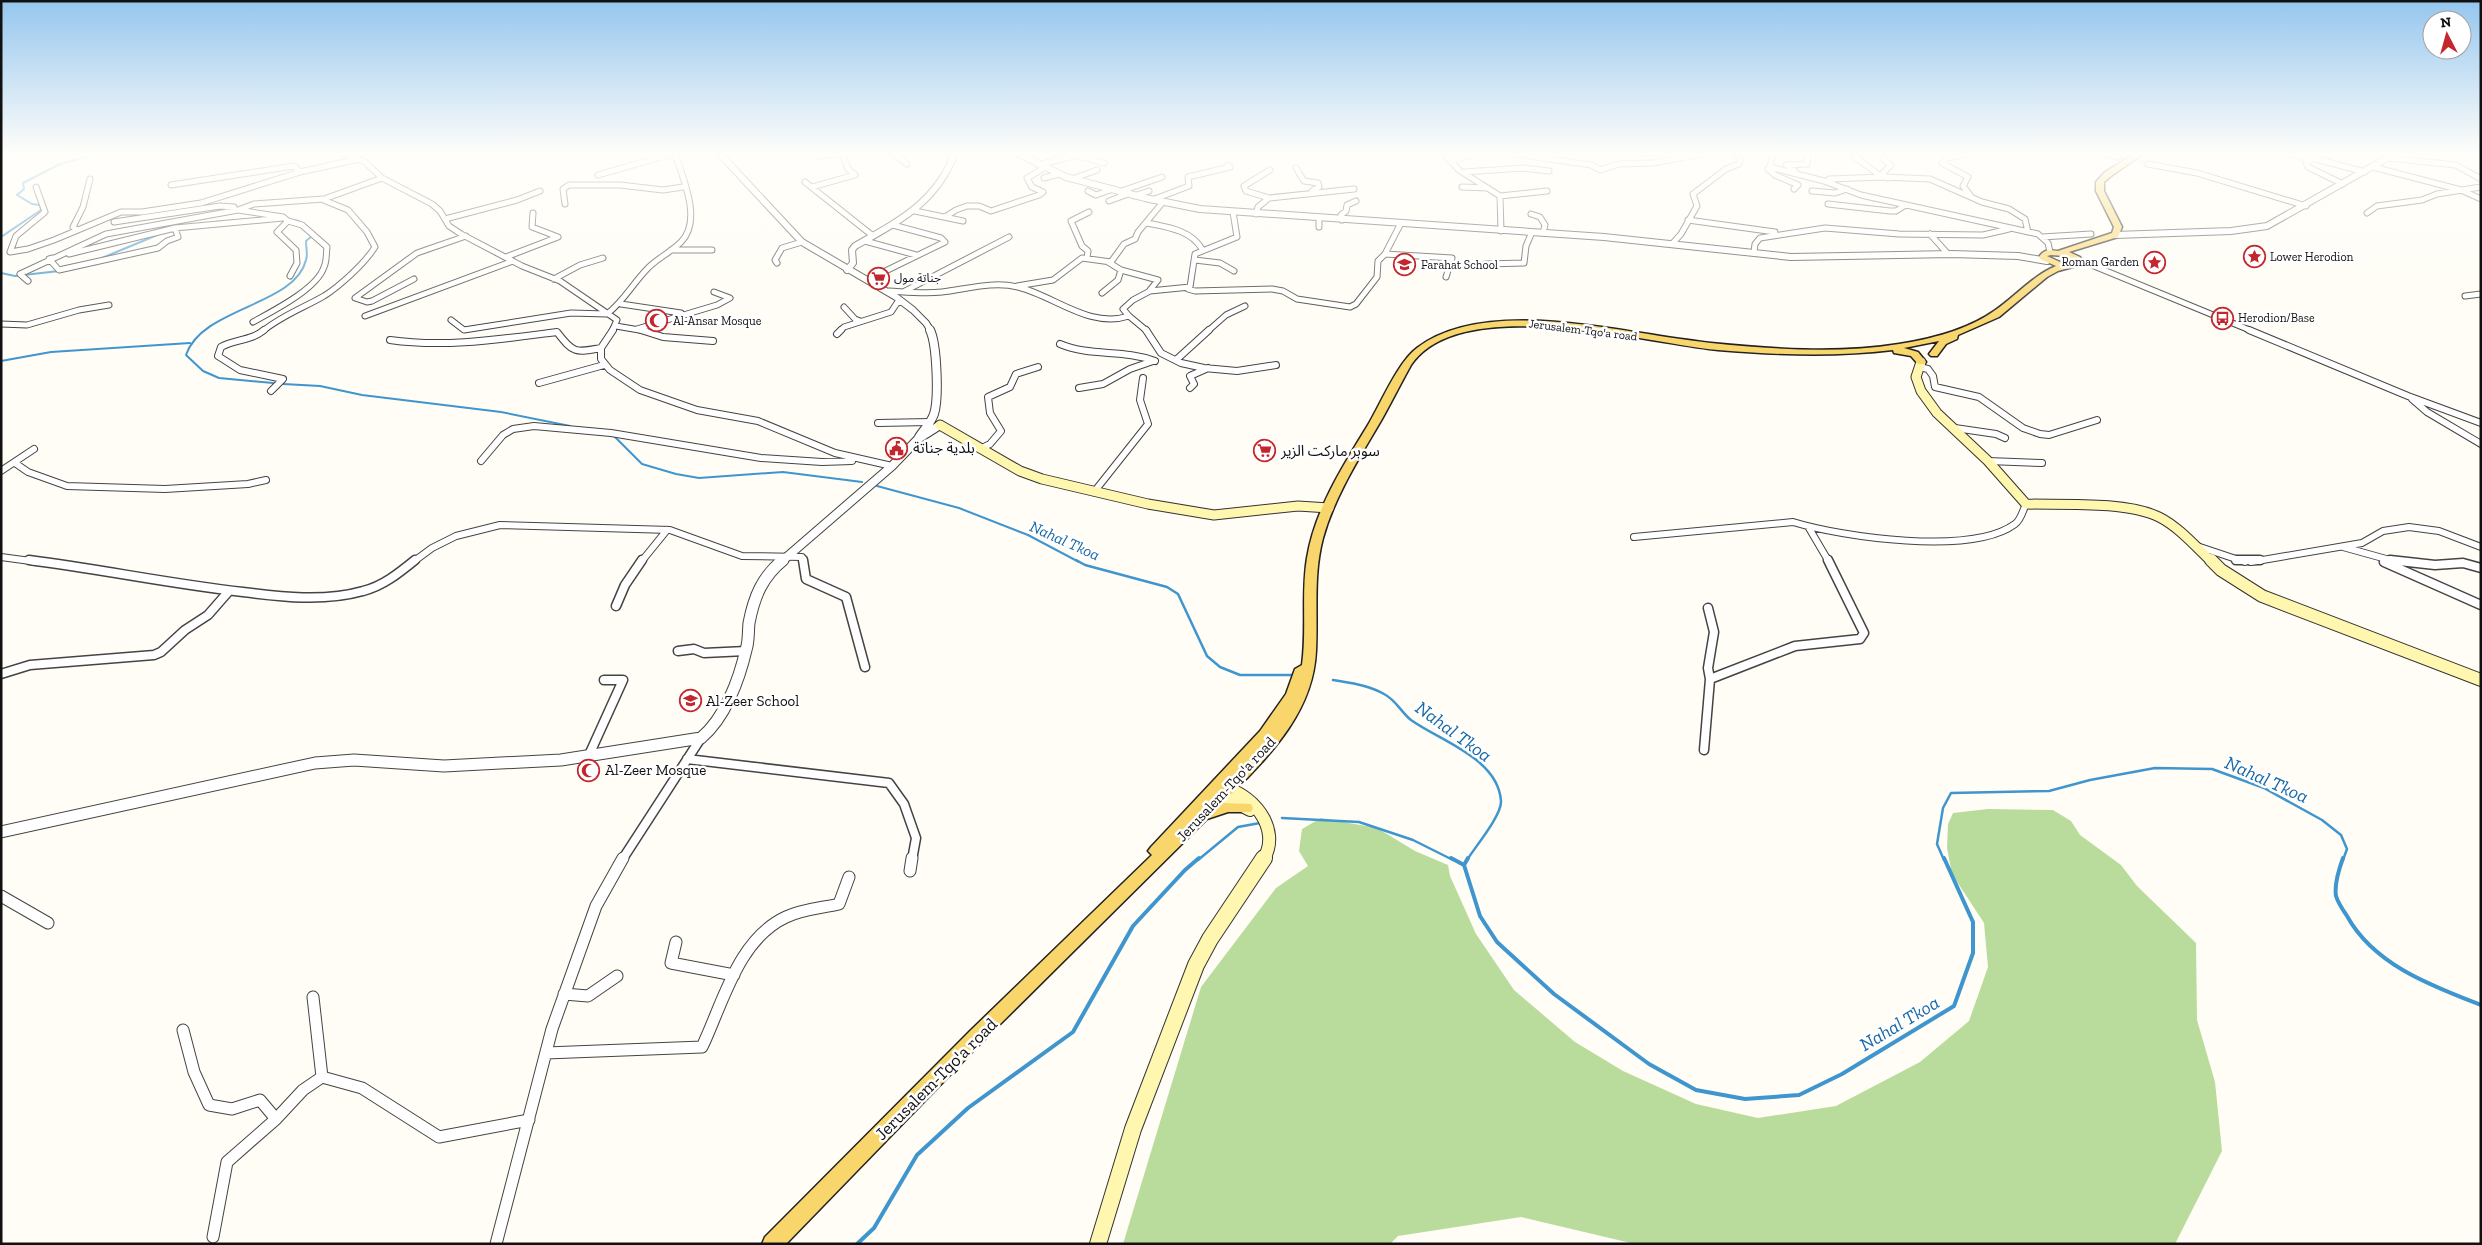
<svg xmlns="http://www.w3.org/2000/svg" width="2482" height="1245" font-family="'Zilla Slab','Noto Sans Arabic',serif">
<rect width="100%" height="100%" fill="#fffdf5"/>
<path fill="#b9dc9c" d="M1988,809L2053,810L2071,821L2080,835L2121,865L2137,886L2196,943L2197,1020L2215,1082L2222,1151L2175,1244H1635L1521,1217L1398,1236L1390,1244H1123L1201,987L1276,888L1308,866L1299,851L1302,829L1321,818L1377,828L1415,851L1448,865L1450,876L1476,934L1514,990L1575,1042L1623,1071L1696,1104L1758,1118L1836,1106L1920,1062L1969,1021L1988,967L1984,923L1952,874L1947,848L1948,824L1953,813Z"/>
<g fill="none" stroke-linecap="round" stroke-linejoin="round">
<path stroke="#3f96cf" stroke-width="2" d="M290,219L299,221L309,228
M214,222L261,218
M1,237L41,210L40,205L32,204L17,195L24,189L23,183L60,164L99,153
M102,258L162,233
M1,273L15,276L59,271
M1,361L51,352L190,343
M273,383L219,378L203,371L186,355C202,307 295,306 306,260C308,255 306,247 306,241L312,236
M283,384L320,386L362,395L501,412L570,426
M614,436L642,464L676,474L699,478L783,472L862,482
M877,486L959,508L1028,535L1079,562"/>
<path stroke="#3f96cf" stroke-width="2.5" d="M1076,560L1085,565L1167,587L1178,594L1207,656L1220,667L1240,675H1292
M1333,680C1350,683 1369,685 1384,694C1396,700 1401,712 1411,720C1440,741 1498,758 1501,801C1502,815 1475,847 1467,860
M1282,818L1359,822L1413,840L1453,860
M1198,860L1238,827L1260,823
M1944,860L1937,844L1943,808L1951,793L2049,791L2090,780L2155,768L2212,769L2264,788L2322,820L2341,835L2347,849L2343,860"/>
<path stroke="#3f96cf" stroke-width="4" d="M1451,858L1464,865
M1468,858L1464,865L1480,916L1497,942L1554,994L1649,1064L1696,1090L1745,1099L1799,1095L1842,1074L1954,1006L1973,953V922L1944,858
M2343,858C2339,869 2334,884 2336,896C2338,903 2343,910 2347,916C2374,965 2432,986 2481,1005
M857,1244L874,1228L917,1155L968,1108L1073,1032L1133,926L1185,870L1199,858"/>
<path stroke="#dbdad3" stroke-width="5" stroke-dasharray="5 2.5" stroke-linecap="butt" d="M2118,157L2148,164"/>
<defs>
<path id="minor-far3" d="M343,153L365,162L382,178L432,204L440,211L449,226L461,234L522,266L560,281L617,320L612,331
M813,153L818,156L843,153
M893,153L907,164
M1443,153L1459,170L1500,196L1501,231
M1509,153L1591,165L1600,170L1619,164L1653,163L1707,153
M1633,153H1659
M1773,153L1770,167L1824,181L1861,195L2038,234L2048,243L2050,252
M1859,153L1855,157L1882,177
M1970,153L1947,158L1942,163L1968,177L1963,186L1970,195
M2101,153L2118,157
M2287,153L2311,160L2306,163L2308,167L2343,184
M2293,153L2365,172
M1080,156L1104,163
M2388,158L2456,165L2481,179
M1883,159L1891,165L1882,174L1888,178
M1450,161L1477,153
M2148,164L2197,173L2306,206
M1038,165L1085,153
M1770,167L1768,169L1775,175L1798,185L1794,189
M2373,167L2461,190L2481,199
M1296,168L1304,181L1318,183L1319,187L1312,191
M1795,171L1786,165L1807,164L1808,153
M1465,172L1523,168L1549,171
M598,175L675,153
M1044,178L1059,174
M1072,179L1097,170
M805,182L873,236
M1833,183L1829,179L1884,177L1930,179L1982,202L2009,209L2025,219L2028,232
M171,185L294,166L300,172
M36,187L45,212L16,236L10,252L28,249L54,240L121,212H142L201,203L300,172L359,159
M812,187L855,175L848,169L842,153
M1462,187L1488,188
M1088,191L1096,195L1113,189
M1812,191L1835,193L1847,189
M1119,192L1162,177
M1134,196L1149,191
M1500,196L1547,191
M1269,198L1354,189
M1152,200L1189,186L1188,177L1230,167L1228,165
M1109,201L1128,194
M565,204L563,189L569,185H620L663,190L683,187
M1828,204L1890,211H1896L1904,206
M238,210L283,217L288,221L277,232L296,250L297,263L290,276
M915,211L963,221
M2367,213L2377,206L2422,200L2437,194L2481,187
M1256,214L1258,207L1269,198L1246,191L1244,186L1270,170
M1531,214L1540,217L1545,225L1543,233
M945,217L956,210L967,206H979L991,211L1039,195L1043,192L1032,187L1027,178L1044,168
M1319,218V227
M445,219L517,200L540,191
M1342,220L1341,215L1346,211L1347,205L1356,201
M1688,220L1775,232
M114,222L220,206L234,207
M1147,223C1167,227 1191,230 1202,249
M77,230L73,227L83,207L90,179
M1930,234L1948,254
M2042,237L2091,234
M865,241L916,255
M1672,244L1681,234L1697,206L1693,194L1726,169L1739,164L1740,159L1734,153
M671,250H712
M1754,252L1755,244L1760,238L1825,228L1899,234L1983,235L2009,229
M69,254L175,228L283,218
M1385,254L1452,258L1446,277
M506,257L558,237L532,227L533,213
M53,258L49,259L59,270L158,248L167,241L178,237L175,228
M1087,258L1088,251L1082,246L1071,221L1089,212
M2077,259L2252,331
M1195,260L1220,263L1234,271
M1108,262L1121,270L1158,280L1150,290
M777,263L775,260L782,248L802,242
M1485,264L1524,263L1526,246L1532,232
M414,279L372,301L367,302L355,298L417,253L466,236
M554,279L580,265L603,258
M867,280L945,242L941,238L893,225
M28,281L20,274L106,234L238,210L254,204L324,199L382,178
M1017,286L1053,280L1082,258L1111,262L1124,244L1135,239L1138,232L1163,202
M1188,289L1195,291L1272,289L1283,291L1297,299L1350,307L1356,304L1377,277L1378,261L1385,254L1401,223
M889,291C907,292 924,294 942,292C967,289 993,281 1018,287C1055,296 1089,329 1129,316L1123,309L1133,300L1150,291L1190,287L1195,254L1237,237L1233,212
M905,291L1009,237
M1102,293L1118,280L1121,270
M2465,296L2481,294
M621,304L681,313
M844,307L855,319L860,321
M365,316L513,261
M1129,316L1147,331
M451,320L464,330L571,313L607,314C624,301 633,283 648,268C658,258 671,252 681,242C703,220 682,177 675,153
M253,322C273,311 317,289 324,267C327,261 326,253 327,247L302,225L288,221
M1,324L27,325L79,310L109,305
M616,326L645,331
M637,329L717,305L730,298L714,292
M263,331C281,316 303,308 324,296C340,286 365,263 375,247L367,232L348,210L321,199
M840,331L844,327L891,312L897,303L903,302
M1208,331L1226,315L1245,306"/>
<path id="minor-far2" d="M264,330C251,341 236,339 221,347L218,356L240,370L283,379L271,391
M613,330L601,348V359L610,370L640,390L697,410L758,421L835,453L892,466
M641,330L663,337L713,341
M1146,330L1161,353L1181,363L1204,368L1237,371L1276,365
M2249,330L2408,396L2481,423
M837,334L841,330
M390,340C446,348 501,339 557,332C573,353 575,353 601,348
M1060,344C1091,357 1123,349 1155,361
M1176,360L1209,330
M1919,367L1928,369L1933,376L1935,387L1979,397L2023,428L2040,434L2049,435L2097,420
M539,383L604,365
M1079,388L1103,384L1130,369L1153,361
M1190,388L1194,384L1190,376L1208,368
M2412,399L2427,412L2481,444
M878,423L930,422
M1955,428L1996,434L2005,438
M980,449L990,444L1001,431L990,413L988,397L1010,387L1016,374L1038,367
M481,461L503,435L513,429L534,426L611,433L761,458L822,462L852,461
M1988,461L2042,463
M15,463L28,472L67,486L165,489L248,484L266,480
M1,471L34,449
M1094,492L1148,424L1140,400L1143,378
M1809,528L1829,562
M1634,537L1793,522C1842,537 1972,556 2015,524C2021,520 2023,510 2026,504
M2197,546L2245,562
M2343,547L2397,562
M1,557L38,562
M413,562L432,548L456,536L500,525L670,530L742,556L802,557L803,562
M641,562L667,530
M2251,562L2362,543L2383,531L2409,527L2439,531L2481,547"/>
<path id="minor-far1" d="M29,560C100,569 171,584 243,592C282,597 324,602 363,591C383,586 399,573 415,560
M803,560L806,579L846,597L865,667
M2236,560H2260
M2390,560L2435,565L2463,563L2481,568
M2384,562L2481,605
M616,606L625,585L642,560
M1708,608L1714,632L1708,668L1710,679
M678,651L694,649L704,653L746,651
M1,674L30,665L154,655L161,652L185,630L208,615L229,591
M1704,750L1710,679L1795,646L1860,639L1864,633L1828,560
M589,755L623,680H604
M687,759L889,783L904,804L916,838L912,860
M622,860L701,738"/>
<path id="minor" d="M910,871L912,858
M1,896L48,923
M676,942L671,963L734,975
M564,994L588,996L617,976
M313,997L322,1077L362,1088L439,1137L529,1120
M183,1030L194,1072L209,1105L232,1109L260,1100L276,1119
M546,1053L702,1047C723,1003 738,939 786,917C803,909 822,908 839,904L849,877
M213,1237L227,1162L276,1119L303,1090L322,1077
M496,1244L552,1029L596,906L623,858"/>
<path id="tertiary-far2" d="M719,153L802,242L896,297L913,310L926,323L931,331
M1017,153L1066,177L1145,198L1200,209L1604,237L1791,257L1952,254L2018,256L2047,261
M2115,235L2231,231L2267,226L2396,153
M847,270L853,263L852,250L855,246C899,221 936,203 955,153"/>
<path id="tertiary-far1" d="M919,437C924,429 931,423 934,414C939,399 937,344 930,330
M781,562L892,466L918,439L940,425"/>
<path id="tertiary" d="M1,832L315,763L354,760L444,766L561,760L701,738C725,718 739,680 746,650C749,641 748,632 749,623C754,597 762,577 783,560"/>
<path id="secondary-far2" d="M1921,362L1916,377L1921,391L1937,413L1988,461L2026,504C2063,505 2126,501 2159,517C2179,527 2196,547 2212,562
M940,425L1020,471L1042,479L1148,504L1214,515L1298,506L1329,508"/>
<path id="secondary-far1" d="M2211,560L2221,570L2262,596L2481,680
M1220,787C1251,791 1283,829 1263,860
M1218,790L1221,795L1250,810"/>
<path id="secondary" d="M1098,1244L1133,1129L1196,965L1210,939L1264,858"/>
<path id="primary" d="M2136,153H2144L2111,176L2104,182V191L2122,227L2118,237L2069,252L2080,257V265L2058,271L2047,277L1999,317L1958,335L1957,339L1946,344L1937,356H1931L1929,354L1939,341L1904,348L1918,352L1926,362L1924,364H1918L1911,356L1894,353L1893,350C1835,357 1776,355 1718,350C1645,343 1460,292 1411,365C1401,383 1392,401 1382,419C1360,457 1335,495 1323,538C1313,575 1318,613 1316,651C1313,716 1265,759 1223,803L1251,804L1253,808L1251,812H1228L1207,819L982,1042L786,1244H762L765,1237L970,1031L1152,855L1148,851L1151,847L1260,731L1286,694L1295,669L1302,665C1307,629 1301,593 1307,558C1315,509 1343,466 1368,425C1381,403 1398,362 1417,348C1488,294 1629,335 1711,343C1772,349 1837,354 1899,344C1931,339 1967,330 1994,311C2015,297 2032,276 2056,266L2040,259L2039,257C2044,249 2050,250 2058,251L2112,233L2114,227L2096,191V182L2105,172ZM2051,255L2064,256L2073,262H2060L2047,256Z"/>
</defs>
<use href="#minor-far3" stroke="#444" stroke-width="7"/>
<use href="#minor-far2" stroke="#444" stroke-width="8"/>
<use href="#minor-far1" stroke="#444" stroke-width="11"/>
<use href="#minor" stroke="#444" stroke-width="13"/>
<use href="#tertiary-far2" stroke="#444" stroke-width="8"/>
<use href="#tertiary-far1" stroke="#444" stroke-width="10"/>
<use href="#tertiary" stroke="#444" stroke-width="13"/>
<use href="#secondary-far2" stroke="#333" stroke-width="11"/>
<use href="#secondary-far1" stroke="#333" stroke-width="14"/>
<use href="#secondary" stroke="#333" stroke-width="18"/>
<use href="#primary" stroke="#222" stroke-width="3"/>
<use href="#minor-far3" stroke="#fff" stroke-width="5"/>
<use href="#minor-far2" stroke="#fff" stroke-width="6"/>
<use href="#minor-far1" stroke="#fff" stroke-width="8"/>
<use href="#minor" stroke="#fff" stroke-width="11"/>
<use href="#tertiary-far2" stroke="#fff" stroke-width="6"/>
<use href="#tertiary-far1" stroke="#fff" stroke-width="8"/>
<use href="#tertiary" stroke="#fff" stroke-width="11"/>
<use href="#secondary-far2" stroke="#fff6b0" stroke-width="9"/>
<use href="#secondary-far1" stroke="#fff6b0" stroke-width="12"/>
<use href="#secondary" stroke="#fff6b0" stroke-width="16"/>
<use href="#primary" fill="#f9d66b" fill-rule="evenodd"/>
</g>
<linearGradient id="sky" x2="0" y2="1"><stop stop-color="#95c6ee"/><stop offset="0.47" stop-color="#fffefa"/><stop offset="1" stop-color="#fffefa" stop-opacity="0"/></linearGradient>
<rect width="2482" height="327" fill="url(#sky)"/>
<defs>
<symbol id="sight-ring" viewBox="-11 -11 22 22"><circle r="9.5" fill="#fff" stroke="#c4262e" stroke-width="1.5"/><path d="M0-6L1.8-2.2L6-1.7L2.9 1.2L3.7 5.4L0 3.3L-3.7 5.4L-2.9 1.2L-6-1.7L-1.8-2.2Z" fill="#c4262e"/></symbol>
<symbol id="school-ring" viewBox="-11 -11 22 22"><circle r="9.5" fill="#fff" stroke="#c4262e" stroke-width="1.5"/><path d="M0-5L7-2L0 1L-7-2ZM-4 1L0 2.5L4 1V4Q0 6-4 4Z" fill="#c4262e"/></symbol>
<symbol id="supermarket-ring" viewBox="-11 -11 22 22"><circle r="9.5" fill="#fff" stroke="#c4262e" stroke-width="1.5"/><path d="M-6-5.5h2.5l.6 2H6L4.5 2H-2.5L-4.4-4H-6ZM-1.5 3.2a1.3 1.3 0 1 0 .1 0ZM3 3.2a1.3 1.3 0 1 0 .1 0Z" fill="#c4262e"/></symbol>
<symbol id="bus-ring" viewBox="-11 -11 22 22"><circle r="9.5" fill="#fff" stroke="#c4262e" stroke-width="1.5"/><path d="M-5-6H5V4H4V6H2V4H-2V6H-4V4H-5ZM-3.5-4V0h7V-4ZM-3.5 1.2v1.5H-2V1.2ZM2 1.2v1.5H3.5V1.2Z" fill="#c4262e"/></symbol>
<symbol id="mosque-ring" viewBox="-11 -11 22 22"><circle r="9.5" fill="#fff" stroke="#c4262e" stroke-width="1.5"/><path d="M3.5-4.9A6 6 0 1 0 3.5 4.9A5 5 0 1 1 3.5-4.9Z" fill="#c4262e"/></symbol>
<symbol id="civic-ring" viewBox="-11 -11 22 22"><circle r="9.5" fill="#fff" stroke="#c4262e" stroke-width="1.5"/><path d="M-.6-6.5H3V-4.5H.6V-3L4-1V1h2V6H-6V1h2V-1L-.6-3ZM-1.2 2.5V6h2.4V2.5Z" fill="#c4262e"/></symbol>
</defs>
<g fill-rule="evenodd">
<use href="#sight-ring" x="2242" y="244" width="25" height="25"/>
<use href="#sight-ring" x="2142" y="250" width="25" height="25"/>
<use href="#school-ring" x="1392" y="252" width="25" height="25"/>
<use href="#supermarket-ring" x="866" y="266" width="25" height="25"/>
<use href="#bus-ring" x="2210" y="306" width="25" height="25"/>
<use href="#mosque-ring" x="644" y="308" width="25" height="25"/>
<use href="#civic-ring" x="884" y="436" width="25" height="25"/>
<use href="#supermarket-ring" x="1252" y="438" width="25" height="25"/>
<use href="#school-ring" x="678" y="688" width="25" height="25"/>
<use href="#mosque-ring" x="576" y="758" width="25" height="25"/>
</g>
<g text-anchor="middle" stroke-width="5" stroke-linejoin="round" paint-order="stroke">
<g font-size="12" fill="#111" stroke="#fff" text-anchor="start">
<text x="2270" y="261">Lower Herodion</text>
<text x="2139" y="266" text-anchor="end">Roman Garden</text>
<text x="1421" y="269">Farahat School</text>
<text x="894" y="282">جناتة مول</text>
<text x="2238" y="322">Herodion/Base</text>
<text x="673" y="325">Al-Ansar Mosque</text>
</g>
<g font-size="12" fill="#111" stroke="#fff">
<text transform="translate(1583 330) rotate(7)" y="4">Jerusalem-Tqo'a road</text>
</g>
<g font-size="15" fill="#111" stroke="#fff" text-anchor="start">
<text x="913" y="453">بلدية جناتة</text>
<text x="1281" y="456">سوبر ماركت الزير</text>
<text x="706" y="706">Al-Zeer School</text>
<text x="605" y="775">Al-Zeer Mosque</text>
</g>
<g font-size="15" fill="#111" stroke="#fff">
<text transform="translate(1226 789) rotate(-47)" y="5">Jerusalem-Tqo'a road</text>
</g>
<g font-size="16" font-style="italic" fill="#1768a6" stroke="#fff">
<text transform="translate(1065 540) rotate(24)" y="6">Nahal Tkoa</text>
</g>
<g font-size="18" fill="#111" stroke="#fff">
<text transform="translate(936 1079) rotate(-45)" y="6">Jerusalem-Tqo'a road</text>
</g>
<g font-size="19" font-style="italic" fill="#1768a6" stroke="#fff">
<text transform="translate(1454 731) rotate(36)" y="7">Nahal Tkoa</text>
<text transform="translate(2267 779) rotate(24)" y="7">Nahal Tkoa</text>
<text transform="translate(1899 1023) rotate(-31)" y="7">Nahal Tkoa</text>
</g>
</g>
<rect width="2482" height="1245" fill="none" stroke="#111111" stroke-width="5"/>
<g transform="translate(2447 35) rotate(354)"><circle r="24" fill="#ffffff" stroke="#a0a0a0"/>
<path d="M0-4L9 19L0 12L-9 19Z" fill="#c4262e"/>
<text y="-8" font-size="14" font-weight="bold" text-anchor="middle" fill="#111111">N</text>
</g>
</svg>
